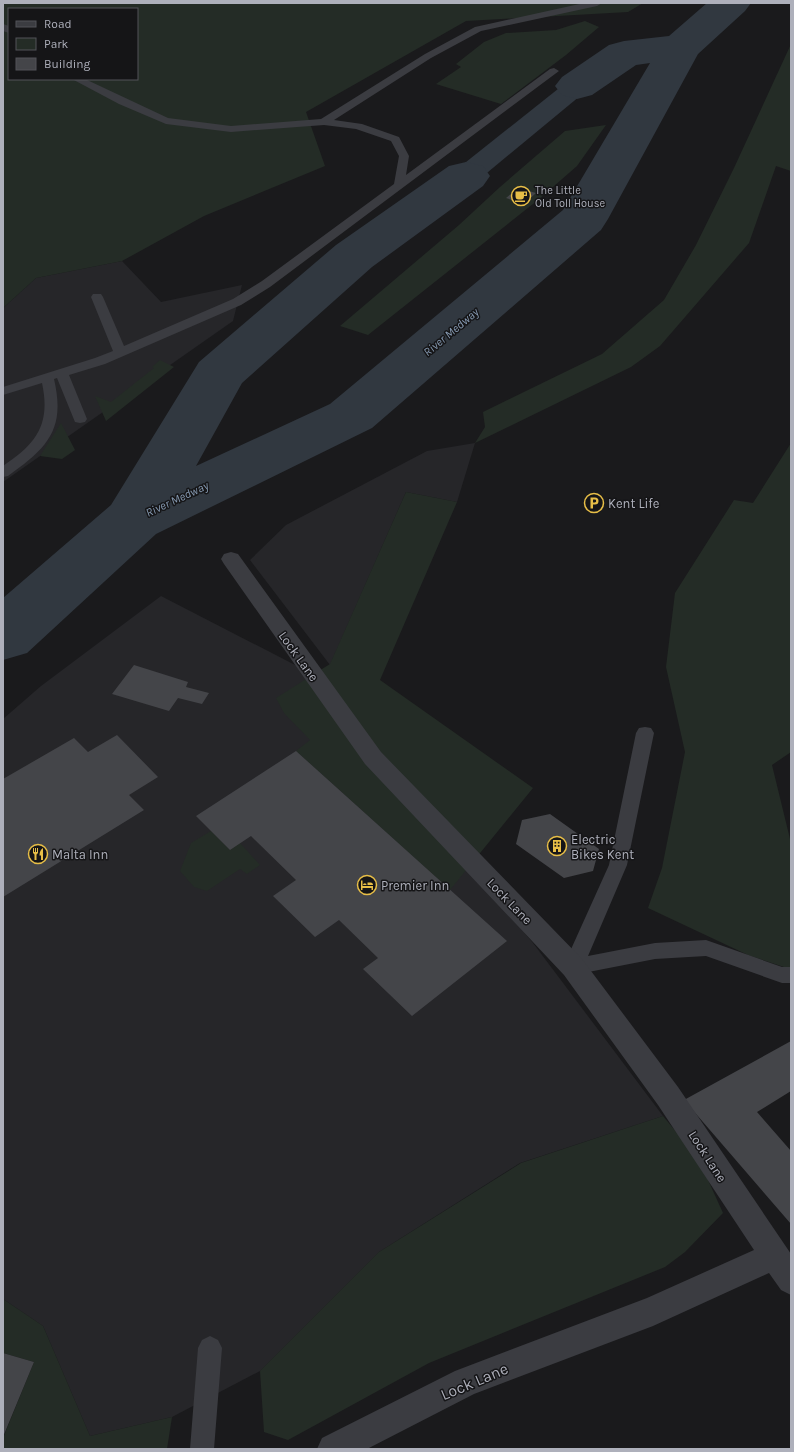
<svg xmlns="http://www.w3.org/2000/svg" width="794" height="1452" font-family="Karla,sans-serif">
<rect width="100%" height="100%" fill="#1a1a1c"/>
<path fill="#262629" d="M122,261L161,302L242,285L233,321L3,482V308L36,278Z
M475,443L457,502L406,492L330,665L250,560L286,525L427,451Z
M161,596L297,666L533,943L663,1116L520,1163L379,1252L260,1371L172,1417L90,1436L43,1326L3,1299V719L41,686Z"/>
<path fill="#242c26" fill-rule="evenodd" d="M3,3H643L628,12L466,21L306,112L325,166L204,216L122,261L36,278L3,308ZM9,9H137V79H9Z
M585,21L599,27L566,55L501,104L436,84L461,67L456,64L484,42L506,33L556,30Z
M791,44V171L776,166L749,243L660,346L631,367L475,443L485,427L483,412L602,354L664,300L696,245L734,168Z
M606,125L577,166L538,200L368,335L340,326L459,225L500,187L565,131Z
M160,360L174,367L106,421L95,396L111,402L154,368L152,367Z
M61,423L75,450L62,459L40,456Z
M791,443V752L772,765L791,843V967L787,968L748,955L648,908L662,868L685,752L666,667L675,593L734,500L753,503Z
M406,492L457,502L380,680L533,788L450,890L296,751L310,740L284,713L276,698L330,664Z
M211,831L230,850L240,843L260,865L247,874L240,869L207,891L194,887L180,871L191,843Z
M663,1116L698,1158L723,1213L685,1252L665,1267L429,1363L288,1440L264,1432L260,1371L379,1252L521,1163Z
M3,1299L43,1326L90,1436L172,1417L167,1449H3V1438L34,1362L3,1353Z"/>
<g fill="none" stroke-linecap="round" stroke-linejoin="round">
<path fill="#313840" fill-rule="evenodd" d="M577,78L586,81L590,86L586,91L476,182L466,184L456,182L452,176L456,170L568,81Z"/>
<path fill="#313840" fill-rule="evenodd" d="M707,3H751L745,11L698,54L608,219L601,230L372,428L156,534L27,653L3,660V598L111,505L199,362L336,245L449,166L466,162L483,166L490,176L483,186L372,267L242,383L196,466L330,404L563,210L650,63L636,65L592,95L577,99L562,95L555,86L562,77L609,45L624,41L669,36Z"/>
</g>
<path fill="#444549" d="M518,188L536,193L524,204L506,198Z
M134,665L188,682L186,687L209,693L202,704L178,698L169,711L112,694Z
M117,735L158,777L129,795L144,810L3,897V779L74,738L88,752Z
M296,751L507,941L412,1016L363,969L378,958L339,920L315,937L273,896L296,880L251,836L230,850L196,816Z
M550,814L599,849L593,871L564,878L516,844L522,820Z
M791,1041V1091L757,1112L791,1151V1224L684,1100Z
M3,1353L34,1362L3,1437Z"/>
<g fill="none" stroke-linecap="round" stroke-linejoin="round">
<path fill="#3b3c41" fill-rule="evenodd" d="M584,3H602L597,6L481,31L431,58L334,120L362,124L399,137L409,156L406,175L550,69L554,68L559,71L270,287L241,305L105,364L69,375L87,419L85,422L80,423L75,422L57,378L54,379C66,430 47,448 8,476L3,477V466C36,444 51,425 42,383L3,395V387L95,358L113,351L91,297L93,294H101L103,297L124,346L233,299L262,281L394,184L399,156L391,141L356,129L324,125L231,132L166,124L119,104L72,79H85L168,118L231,126L321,119L425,54L475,27Z
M3,24L9,26V33L3,31Z
M645,727L651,728L654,733L627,865L588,956L655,943L706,940L782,967H791V983H782L706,956L655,959L573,975L566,973L563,967L609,865L636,733L639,728Z
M210,1336L218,1340L222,1348L214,1449H190L198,1348L202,1340Z"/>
<path fill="#3b3c41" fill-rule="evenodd" d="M231,552L238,554L381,752L582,959L678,1087L791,1254V1295L781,1290L769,1273L653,1326L474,1394L367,1449H317L322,1438L455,1371L647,1298L754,1250L658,1105L564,975L365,764L224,564L221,559L224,554Z"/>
</g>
<defs>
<symbol id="cafe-ring" viewBox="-11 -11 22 22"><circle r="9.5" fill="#151517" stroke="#e7be47" stroke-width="1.5"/><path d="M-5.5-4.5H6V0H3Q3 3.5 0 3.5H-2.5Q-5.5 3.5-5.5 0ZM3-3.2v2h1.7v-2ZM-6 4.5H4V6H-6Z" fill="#e7be47"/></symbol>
<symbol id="parking-ring" viewBox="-11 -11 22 22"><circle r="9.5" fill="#151517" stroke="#e7be47" stroke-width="1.5"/><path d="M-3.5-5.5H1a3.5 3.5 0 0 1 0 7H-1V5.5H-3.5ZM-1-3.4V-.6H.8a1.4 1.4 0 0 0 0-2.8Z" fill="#e7be47"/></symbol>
<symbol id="building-ring" viewBox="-11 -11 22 22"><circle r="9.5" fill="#151517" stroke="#e7be47" stroke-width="1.5"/><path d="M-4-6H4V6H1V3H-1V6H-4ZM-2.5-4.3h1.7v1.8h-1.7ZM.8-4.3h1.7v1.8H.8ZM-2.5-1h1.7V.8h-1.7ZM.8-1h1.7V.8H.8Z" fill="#e7be47"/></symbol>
<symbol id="restaurant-ring" viewBox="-11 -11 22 22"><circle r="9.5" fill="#151517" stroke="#e7be47" stroke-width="1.5"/><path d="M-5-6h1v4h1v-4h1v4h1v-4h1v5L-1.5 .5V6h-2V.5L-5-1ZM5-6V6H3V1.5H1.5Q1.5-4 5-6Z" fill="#e7be47"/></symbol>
<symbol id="hotel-ring" viewBox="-11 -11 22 22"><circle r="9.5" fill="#151517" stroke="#e7be47" stroke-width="1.5"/><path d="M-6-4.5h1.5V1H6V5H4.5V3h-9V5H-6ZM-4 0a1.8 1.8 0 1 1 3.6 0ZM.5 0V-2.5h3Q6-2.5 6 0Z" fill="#e7be47"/></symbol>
</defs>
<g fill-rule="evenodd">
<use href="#cafe-ring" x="510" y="185" width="22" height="22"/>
<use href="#parking-ring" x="583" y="492" width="22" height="22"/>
<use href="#building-ring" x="546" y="835" width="22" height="22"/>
<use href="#restaurant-ring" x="27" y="843" width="22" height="22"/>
<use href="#hotel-ring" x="356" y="874" width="22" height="22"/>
</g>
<g text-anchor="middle" stroke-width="3" stroke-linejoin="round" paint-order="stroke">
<g font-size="11" fill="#aeb0bb" stroke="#151517" text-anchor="start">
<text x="535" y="194">The Little<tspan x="535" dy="13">Old Toll House</tspan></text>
</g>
<g font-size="12" font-style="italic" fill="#879bb3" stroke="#151517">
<text transform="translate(451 332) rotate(-40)" y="4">River Medway</text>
<text transform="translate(177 499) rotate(-25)" y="4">River Medway</text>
</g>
<g font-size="13" fill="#aeb0bb" stroke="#151517" text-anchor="start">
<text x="608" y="508">Kent Life</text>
<text x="571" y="844">Electric<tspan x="571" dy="15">Bikes Kent</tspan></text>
<text x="52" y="859">Malta Inn</text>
<text x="381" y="890">Premier Inn</text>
</g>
<g font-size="13" fill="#aeb0bb" stroke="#151517">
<text transform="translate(299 656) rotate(54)" y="5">Lock Lane</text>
<text transform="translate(510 901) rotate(46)" y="5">Lock Lane</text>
<text transform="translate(708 1156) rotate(57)" y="5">Lock Lane</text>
</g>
<g font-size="16" fill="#aeb0bb" stroke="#151517">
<text transform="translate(474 1381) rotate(-23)" y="6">Lock Lane</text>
</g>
</g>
<rect width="794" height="1452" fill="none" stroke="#aeb0bb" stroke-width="8"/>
<rect x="8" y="8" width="130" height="72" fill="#151517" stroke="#525359"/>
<rect x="16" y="21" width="20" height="6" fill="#3b3c41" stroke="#525359"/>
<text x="44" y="28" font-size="12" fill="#aeb0bb">Road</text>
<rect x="16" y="38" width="20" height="12" fill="#242c26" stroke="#525359"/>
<text x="44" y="48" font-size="12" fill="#aeb0bb">Park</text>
<rect x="16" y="58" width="20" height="12" fill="#444549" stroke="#525359"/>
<text x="44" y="68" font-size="12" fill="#aeb0bb">Building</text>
</svg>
